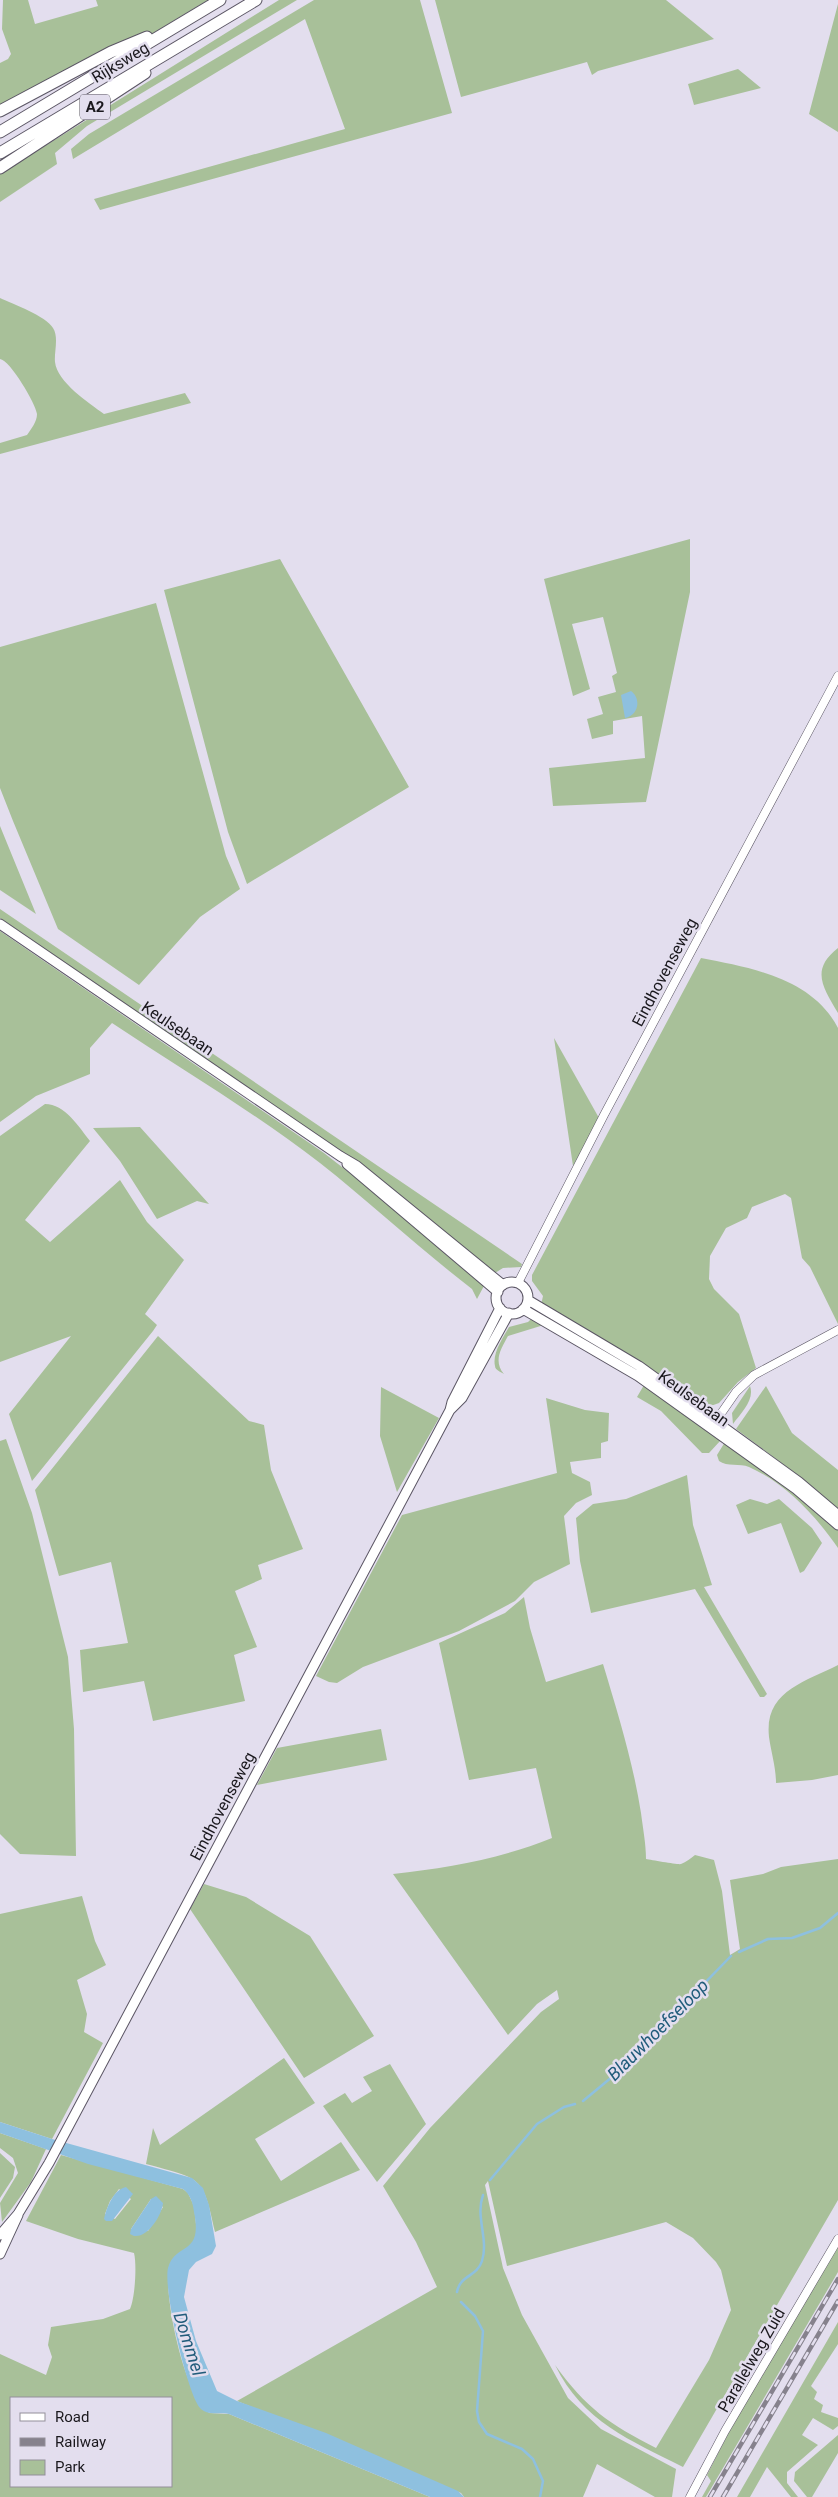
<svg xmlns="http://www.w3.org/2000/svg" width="838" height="2497" font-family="Roboto,sans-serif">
<rect width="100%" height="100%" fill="#e3deee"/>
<path fill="#a8c099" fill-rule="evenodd" d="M3,0H28L35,24L98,6L96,0H208L150,35L0,111V63L8,59L11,54L2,29Z
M279,0H297L87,126L55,153L57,164L0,202V174Z
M314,0H420L452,113L100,210L94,199L345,129L305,19L73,159L71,149L89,134Z
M435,0H666L714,39L598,71L592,75L587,62L461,97Z
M838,4V132L809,114Z
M738,69L761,88L694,105L688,84Z
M0,298C13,304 46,316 53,328C59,337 54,352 55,362C57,382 89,403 104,414L185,393L191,403L0,454V443L27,435C31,429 37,422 37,414C36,404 10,360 0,359Z
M690,539V592L646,802L553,806L549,768L645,758L642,716L613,721V734L592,739L587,719L603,714L598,697L616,692L612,676L617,673L603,617L572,624L590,689L573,696L544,579Z
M280,559L409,787L247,884L228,832L164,590Z
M156,603L226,856L240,889L200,917L139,985L58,929L13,821L0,788V647Z
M0,826L36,914L0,890Z
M0,909L522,1264L521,1267L503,1268L495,1273L290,1117L0,918Z
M0,931L324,1153L397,1210L485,1284L477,1299L472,1289C420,1249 372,1204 320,1163C254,1112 181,1069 112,1023L90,1048V1074L36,1096L0,1122Z
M838,948V1013C823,987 810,970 838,948Z
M701,958C752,968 812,978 838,1028V1324L810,1267L802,1258L791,1198L785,1194L752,1207L747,1218L726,1228L710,1256L709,1279L714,1289L739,1314L756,1368L738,1382L719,1403L705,1408L630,1356L541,1305L543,1296L532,1281V1275Z
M554,1038L599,1118L573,1166Z
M45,1104C65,1104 79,1127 90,1141L25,1220L50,1242L120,1180L147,1222L184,1260L145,1314L157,1325L153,1331L32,1481L9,1414L71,1336L0,1362V1136Z
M140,1127L209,1204L197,1201L157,1219L120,1161L93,1128Z
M533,1317L547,1324L508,1336C501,1349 493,1361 504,1374C501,1372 495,1370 495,1366C492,1353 503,1338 509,1327L528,1322Z
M158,1336L249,1421L264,1425L271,1470L303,1549L258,1565L262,1579L235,1591L257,1647L234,1655L245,1701L153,1721L144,1681L83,1692L80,1650L128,1643L111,1562L59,1576L35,1490Z
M644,1385L721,1440L709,1453H702L661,1411L637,1397Z
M750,1386C755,1400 741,1413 733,1424L732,1413Z
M766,1386L792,1433L838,1470V1512L804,1480L736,1429Z
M381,1387L439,1418L397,1492L380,1436Z
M546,1398L585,1410L609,1413L608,1441L601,1443V1458L570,1462L572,1473L590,1482L592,1495L576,1503L564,1516L570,1564L534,1582L515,1601L459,1631L363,1667L337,1683L329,1682L316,1676L402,1515L557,1473Z
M6,1439L32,1513L68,1657L74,1729L76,1856L20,1854L0,1834V1441Z
M725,1442L796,1493L838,1528V1548C816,1516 785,1483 749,1467C740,1463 727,1467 719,1461L717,1455Z
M687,1475L693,1525L712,1585L704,1587L767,1694L764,1697H760L695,1589L591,1613L580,1561L576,1518L593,1504L626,1499Z
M750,1499L767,1504L779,1499L812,1528L822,1543L804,1571L800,1573L781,1523L748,1534L736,1505Z
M524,1597L530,1628L546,1682L603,1664C618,1714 633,1762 641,1813C643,1829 646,1844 646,1859C652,1860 679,1865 681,1864C686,1862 691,1858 695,1855L714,1860L722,1891L730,1955L740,1949L730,1880L763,1874L781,1867L838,1859V2200L683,2467C630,2440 583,2422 555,2365C586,2408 609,2424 656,2448L709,2360L731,2310L721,2270L716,2262L693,2238L666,2222L507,2266L488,2181L485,2185L503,2268L522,2315L568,2398L601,2429L676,2469L672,2497H655L597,2464L583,2497H464L461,2493L237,2401L437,2287L416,2242L383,2186L430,2128L541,2012L559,1999L557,1990L537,2004L508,2035L393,1874C448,1868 500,1859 552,1838L536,1768L469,1780L439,1643L505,1613Z
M838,1665V1775L812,1780L776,1783C776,1767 771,1752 769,1737C764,1691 805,1682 838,1665Z
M381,1729L387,1760L257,1785L277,1748Z
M204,1884L246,1897L310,1936L374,2036L304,2078L190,1909Z
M82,1896L95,1941L106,1965L77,1980L87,2014L84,2032L103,2043L52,2139L0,2122V1914Z
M284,2058L315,2103L255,2139L281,2181L341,2142L360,2170L215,2232C203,2175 201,2179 146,2164L153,2128L160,2145Z
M390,2064L426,2124L377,2182L323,2106L345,2093L352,2103L372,2091L363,2077Z
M0,2133L46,2149L31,2182L2,2222L0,2203L18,2173L13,2158L0,2148Z
M0,2153L15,2167L13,2178L0,2198Z
M61,2155L183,2189L188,2193L194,2206L197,2233L193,2243L169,2267C164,2294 180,2367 194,2391C198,2399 204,2406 209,2413L229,2414L430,2497H0V2354L46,2375L52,2357L48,2345L51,2327L103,2319L130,2309C135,2298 137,2265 134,2253L78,2239L26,2221ZM119,2189L131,2199L115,2219L105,2214L110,2201ZM151,2199L163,2207L148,2231L131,2229ZM11,2398H171V2486H11Z
M838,2246V2272L706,2497H702L711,2481L707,2475L729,2432Z
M838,2322V2344L811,2386L817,2392L814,2399L823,2405L821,2412L838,2418V2426L833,2430L813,2418L802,2435L818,2445L787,2472V2483L798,2497H791L767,2467L750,2497H737Z
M838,2435V2453L812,2497H807L794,2481L795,2472Z"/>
<path fill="#8ec0df" d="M631,691C642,699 638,716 625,718L621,695Z
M0,2122L52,2139L192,2178L203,2188L209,2205L216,2246L212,2254L196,2262L189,2270L184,2297L196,2341L217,2391L237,2401L326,2433L458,2491L464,2497H430L229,2414C219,2412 207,2416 200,2408C187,2392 163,2289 168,2268C176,2241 203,2257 194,2212C193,2203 190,2194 183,2189L88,2164L0,2133Z
M126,2187L133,2194L112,2221H106L104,2219C107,2207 113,2190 126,2187Z
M156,2196L163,2203C162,2215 148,2238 134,2236L130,2234L131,2229L151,2199Z"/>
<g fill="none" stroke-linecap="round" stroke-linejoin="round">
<path stroke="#8ec0df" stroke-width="2.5" d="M739,1952L768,1939L792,1938L820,1928L838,1913
M583,2101L618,2072L731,1956
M490,2180L537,2124L564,2107L575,2104
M457,2292C460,2275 477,2277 482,2261C489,2239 475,2217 483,2195
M461,2302L475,2316L483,2331L477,2411L479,2422L487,2434L522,2449L533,2459L543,2481L540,2497"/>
<defs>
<path id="tertiary" d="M518,1283L604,1115L838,676
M713,1425L736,1392L754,1375L838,1330
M690,2497L725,2431L838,2239"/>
<path id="secondary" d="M0,924L340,1156L357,1166L503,1285
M347,1164L498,1292
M496 1298a16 16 0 1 1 32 0a16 16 0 1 1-32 0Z
M528,1300L639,1366L799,1482L838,1515
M523,1309L638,1376L796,1489L838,1525
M450,1410L462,1398L509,1313
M0,2235L18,2214L49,2163L450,1410L452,1402L500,1308
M0,2254L18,2215"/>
<path id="motorway" d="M0,111L111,52L147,37
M0,132L220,0
M0,153L256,0
M0,168L145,73"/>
</defs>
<use href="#tertiary" stroke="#5b5664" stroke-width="9"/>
<use href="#secondary" stroke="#5b5664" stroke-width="11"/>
<use href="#motorway" stroke="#5b5664" stroke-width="13"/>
<use href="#tertiary" stroke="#fff" stroke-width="8"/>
<use href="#secondary" stroke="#fff" stroke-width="9"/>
<use href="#motorway" stroke="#fff" stroke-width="11"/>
<defs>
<path id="rail" d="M710,2497L838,2279
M723,2497L838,2301"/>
</defs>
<use href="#rail" stroke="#86828d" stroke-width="4.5"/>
<use href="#rail" stroke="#e3deee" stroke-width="2.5" stroke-dasharray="8" stroke-linecap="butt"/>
</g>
<g text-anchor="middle" stroke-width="5" stroke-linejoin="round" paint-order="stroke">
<rect fill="#e3deee" stroke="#56535c" stroke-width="1" x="80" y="94.5" width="30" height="25" rx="4"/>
<g font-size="15" font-weight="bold" fill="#1a181d">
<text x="95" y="112">A2</text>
</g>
<g font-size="16" fill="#1a181d" stroke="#e3deee">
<text transform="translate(120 62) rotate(-31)" y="6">Rijksweg</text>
<text transform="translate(664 972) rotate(-62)" y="6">Eindhovenseweg</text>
<text transform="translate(178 1028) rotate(34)" y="6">Keulsebaan</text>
<text transform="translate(694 1398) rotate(36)" y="6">Keulsebaan</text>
<text transform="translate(222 1806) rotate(-62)" y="6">Eindhovenseweg</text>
<text transform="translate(751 2360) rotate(-60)" y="6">Parallelweg Zuid</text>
</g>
<g font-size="18" font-style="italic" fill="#215c7b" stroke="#e3deee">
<text transform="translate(658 2030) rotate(-45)" y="6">Blauwhoefseloop</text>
<text transform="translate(189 2344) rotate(72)" y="6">Dommel</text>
</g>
</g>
<rect x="10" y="2397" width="162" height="90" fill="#e3deee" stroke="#938f9a"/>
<rect x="20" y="2413" width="25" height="8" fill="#ffffff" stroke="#938f9a"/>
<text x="55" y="2422" font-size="15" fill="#1a181d">Road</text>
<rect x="20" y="2438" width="25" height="8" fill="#86828d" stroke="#938f9a"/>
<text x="55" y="2447" font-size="15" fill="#1a181d">Railway</text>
<rect x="20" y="2460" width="25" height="15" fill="#a8c099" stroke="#938f9a"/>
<text x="55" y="2472" font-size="15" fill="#1a181d">Park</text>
</svg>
